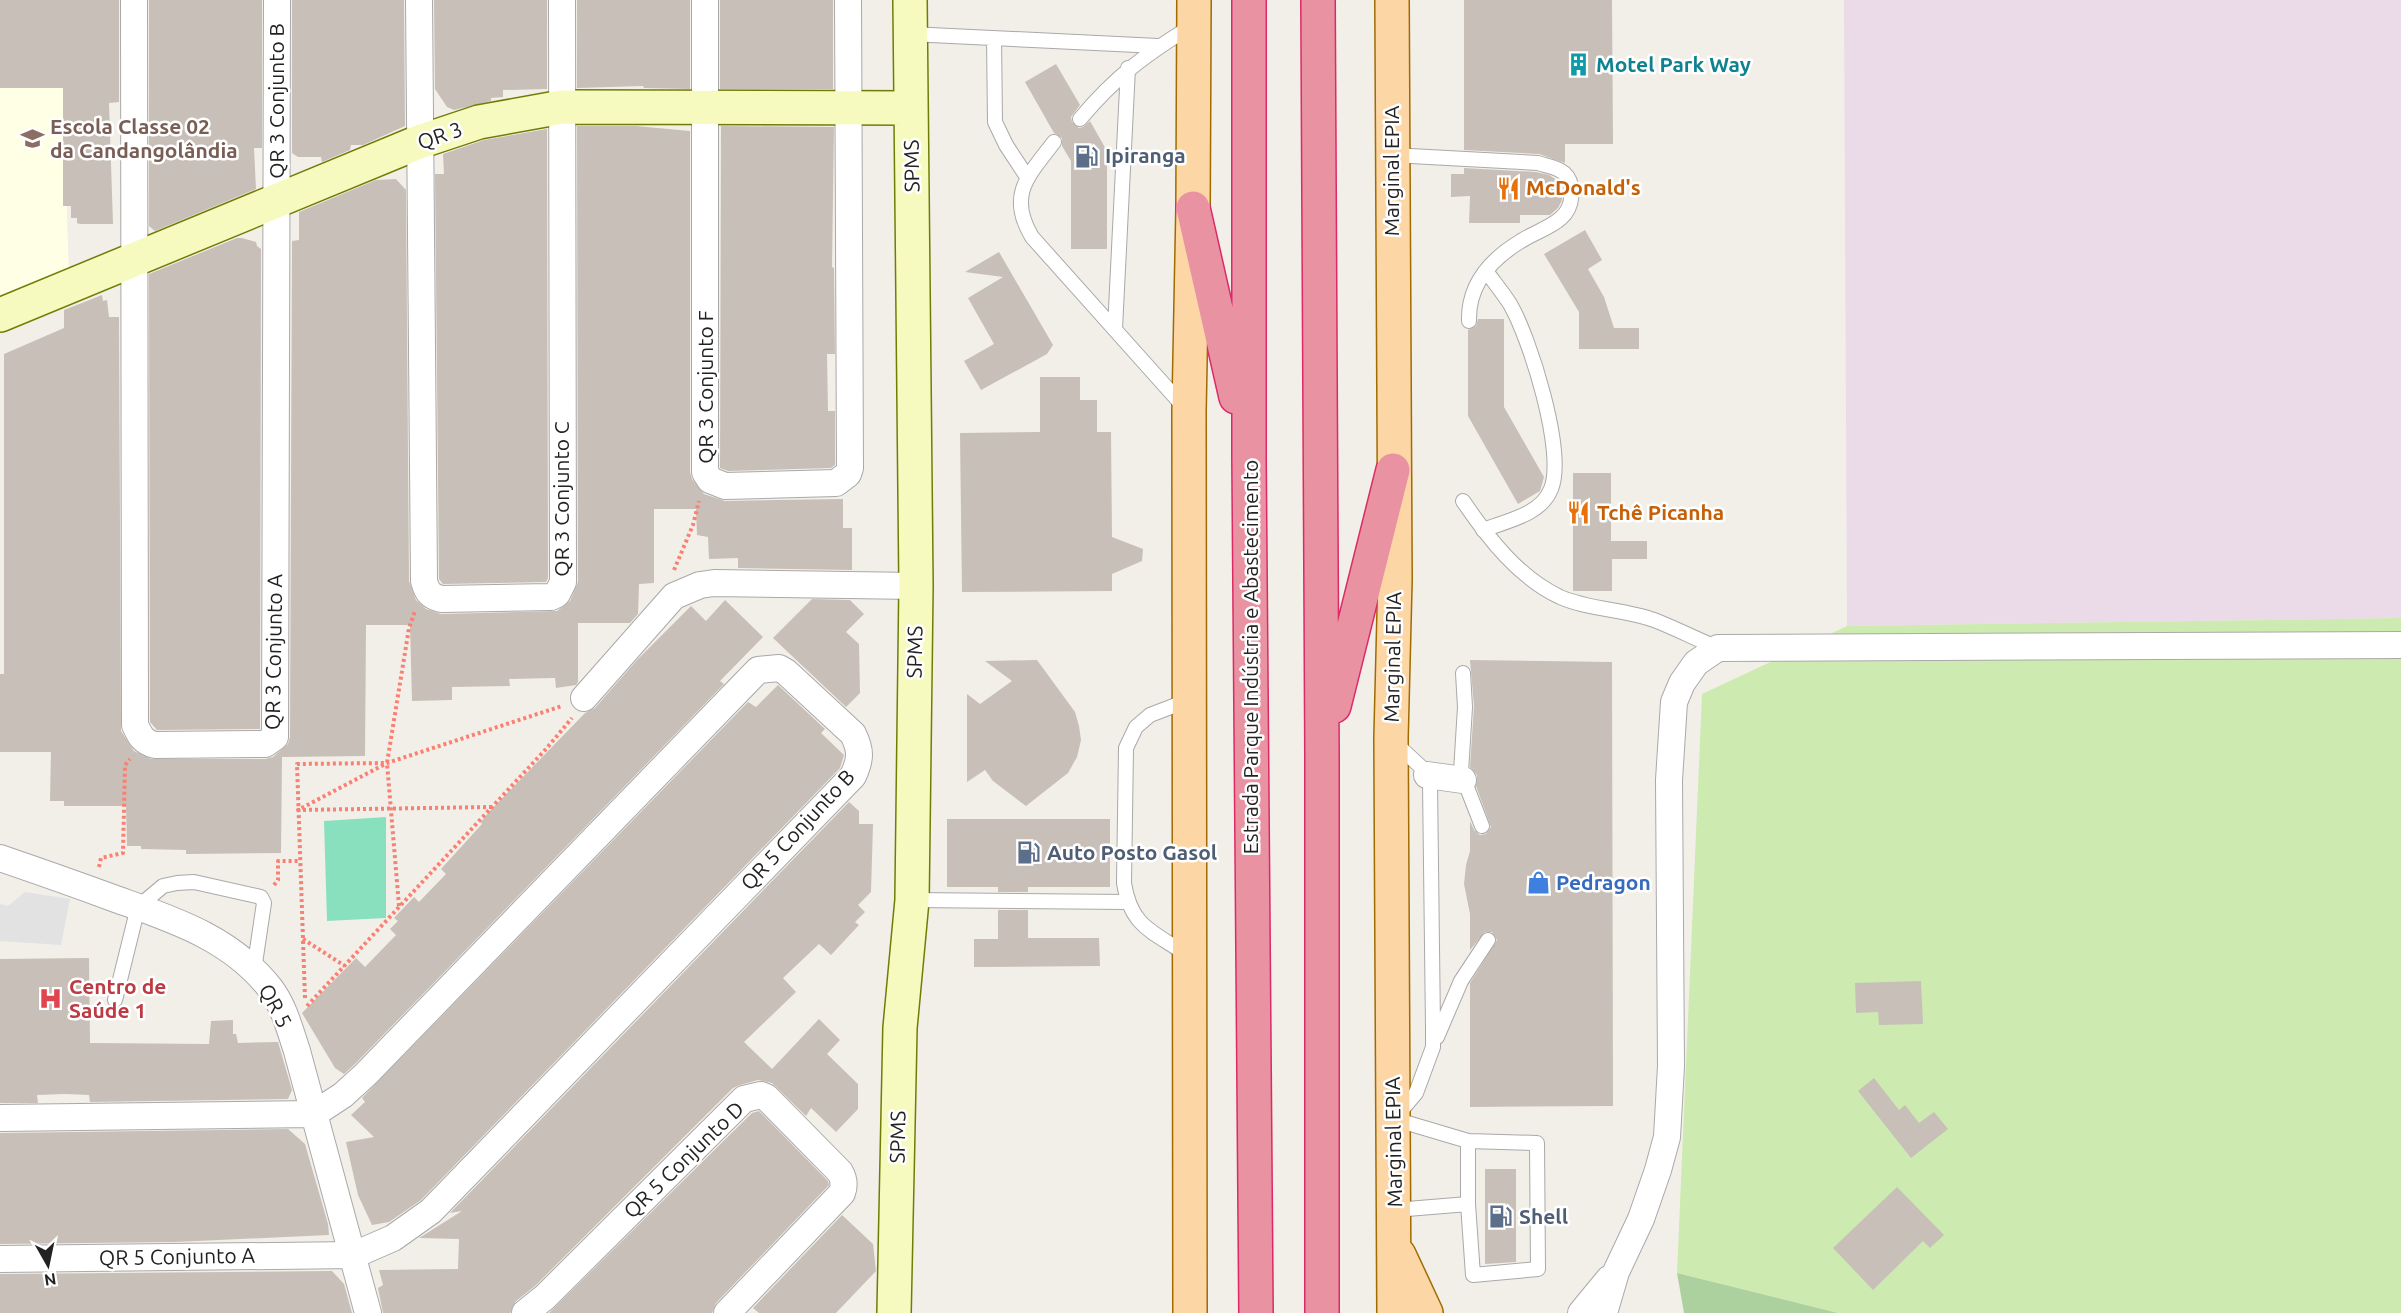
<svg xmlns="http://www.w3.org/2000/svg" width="2401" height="1313" font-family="Ubuntu,sans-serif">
<rect width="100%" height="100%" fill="#f2efe9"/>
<path fill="#ebdbe8" d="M1844,0H2401V618L1847,626Z"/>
<path fill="#ffffe5" d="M0,0H60L69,278L0,303Z"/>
<path fill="#cdebb0" d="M2401,618V1313H1838L1677,1273L1702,694L1847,626Z"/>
<path fill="#add19e" d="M1677,1273L1838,1313H1684Z"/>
<path fill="#88e0be" d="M386,817V918L327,921L324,821Z"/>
<path fill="#e2e2e2" d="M25,892L70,899L61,945L0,941V904L8,906Z"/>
<path fill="#c7bfb8" d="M0,0H119V102L109,103L113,224H80L77,223V218H71V206H63V88H0Z
M149,0H262V148H254L256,189L155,231L149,226Z
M292,0H404L405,126L363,145H351L350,150L322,162L321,157H298L292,153Z
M434,0H547V89L503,90V97L491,98V101L454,110L447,107L435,89Z
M577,0H690V89L644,88L643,86L577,88Z
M720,0H833V89H720Z
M1464,0H1612L1613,144H1565V163L1539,154L1464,150Z
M1056,64L1080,105L1071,117L1072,122L1079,128L1083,127L1090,121L1107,151V249H1071V161L1062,146V138L1054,133L1025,82Z
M577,126H636L690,131V472L692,479L704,494L725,501L843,499V528H852V570L738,568V558L709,559L708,537L697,535L696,509H654V583L639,584L638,614L630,623H578V682L576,685L556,688L555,678L509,679L510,686L452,687V700L412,701L410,625H366L365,756L282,757L281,853L186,854V850L141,849V846H127L126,806H64V801H50L51,752H0V674H4V354L64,328V310L102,295L103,301L107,300L109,317H119L121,731L134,751L151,759H265L273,757L288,744L290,737L292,241L299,240V212L376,180L396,179L406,190L409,581L416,600L426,609L441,614L557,611L570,601L578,582Z
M721,126L834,127L832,267L834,268L835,354H827L828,411H835V465L831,468L728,471L720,468Z
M547,129L548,578L546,582L443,584L439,579L435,174H444L443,154L484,140Z
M1464,168L1536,172L1549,175L1560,182L1562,190V200L1558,208L1550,215H1520V223H1469L1470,196L1451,197V174H1464Z
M1585,230L1602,260L1588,269L1604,297L1614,328H1639V349H1579V312L1544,254Z
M237,238H242L256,242L257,246L261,249L260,729L157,730L150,722L149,274Z
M999,252L1053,345L1047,354L981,390L964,361L994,344L968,298L1003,277L965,272Z
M1478,319H1504V407L1544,477L1540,491L1518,504L1468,416V330L1476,326Z
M1040,377H1080V400H1097V432H1111L1112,537L1143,549L1142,561L1112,574V591L962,592L960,433L1040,432Z
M1573,473H1611V541H1647V559H1612V591H1573Z
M812,599L850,600L864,614L846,632L859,644L860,693L846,707L773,638Z
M725,600L763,637L720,681L724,684L356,1063L344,1074L335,1068L302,1013L356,958L365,967L396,935L390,929L398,921L394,918L414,897L419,902L446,874L441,869L482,824L481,822L489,812L585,713L595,708L637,660L691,606L706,621Z
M1037,660L1075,712L1079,726L1081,740L1077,757L1068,773L1026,806L993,781L985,770L967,782V694L980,704L1012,681L985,661Z
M1470,660L1612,662L1613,1106L1470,1107V983L1497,940L1492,932H1485L1470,950V914L1464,884L1466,865L1470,851V821L1474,830L1480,835L1486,834L1491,827L1476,786L1477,775L1470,767L1474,706Z
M778,685L825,729L821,733L844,755L840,768L421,1200L389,1222L372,1225L358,1195L346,1142L374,1137L351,1115L365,1102L362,1098L748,702L756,707Z
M849,802L859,811V824H873L871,892L858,905L865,912L855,922L859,925L831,955L819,944L783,978L796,992L744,1042L772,1069L819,1019L840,1040L827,1054L858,1084V1109L836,1132L811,1108L806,1116L772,1083L758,1080L740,1085L733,1088L535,1286L516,1301L510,1313H383L378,1288L383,1285L379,1270L458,1269L459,1239L419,1238L462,1211L450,1213Z
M947,819H1110V887H1028V892H998V887H947Z
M998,910H1028V938H1099L1100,966L974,967V939H998Z
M89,958L90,1043L209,1044L211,1021L233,1020V1034H236L238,1043L278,1042L292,1090L288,1099L90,1102L89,1095L65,1094L37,1095L38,1103H0V959Z
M1921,981L1923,1024L1879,1025L1878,1012L1856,1013L1855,983Z
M1874,1078L1899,1110L1905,1105L1919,1123L1934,1112L1948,1129L1911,1158L1858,1091Z
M759,1111L828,1181L829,1185L716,1303L712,1313H549L752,1113Z
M288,1129L305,1144L328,1224L329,1235L175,1242L0,1244V1133Z
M1485,1169H1516V1262L1485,1264Z
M1897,1187L1944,1235L1930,1248L1923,1241L1873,1290L1833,1248Z
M842,1215L873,1244L876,1271L836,1313H759L753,1308Z
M332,1271L344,1284L352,1313H0V1274Z"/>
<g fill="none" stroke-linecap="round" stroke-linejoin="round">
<defs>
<path id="lane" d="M910,34L1158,46
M994,38L995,122L1006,145L1027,177
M1080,119C1115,77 1146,54 1192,26
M1054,142C1028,176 1007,195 1032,237L1184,407
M1392,155L1538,163C1547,166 1557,167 1564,173C1576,184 1573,208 1561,218C1550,228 1533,233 1521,241C1491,259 1468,285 1469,321
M1115,329L1128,68
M1463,501C1488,538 1519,578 1560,597C1590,610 1624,609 1654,620C1675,628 1696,639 1718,648
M1483,530C1506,521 1541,515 1551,489C1566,453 1530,338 1510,304C1503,293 1494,282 1486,271
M1463,673L1465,707L1461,772L1482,826
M1394,742L1421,767L1430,783L1433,1028V1047L1416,1093L1394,1119L1468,1141
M912,900L1127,902
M1186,954C1152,931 1131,927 1124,883L1126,748L1136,727L1150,715L1189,700
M115,1000L138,907L163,886L177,883L194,882L261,897L264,903L254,970
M1437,1037L1461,981L1488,940
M1395,1210L1468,1204L1473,1275L1538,1269L1537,1143L1468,1141V1204"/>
<path id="street" d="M134,0L135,725C140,736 143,742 155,745L265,744L275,737L277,0
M419,0L424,581C427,592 430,596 441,599L551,597L557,594L563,582L562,0
M705,0V472L710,480L725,486L836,483L848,474L850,468L848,0
M584,698L674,596L700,585L714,583L916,586
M1427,775L1463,780
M0,858C38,871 75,884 113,898C171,919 230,937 270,988C284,1006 290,1030 297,1051L368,1313
M0,1118L314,1114L343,1095L366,1074L758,670L779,668L786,672L853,734C861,750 861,759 853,776L431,1211L393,1238L354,1255L0,1259
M525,1313L545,1297L744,1099L761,1095L766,1097L840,1172C844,1179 845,1185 842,1193L727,1313
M1581,1313L1609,1279
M1604,1313L1616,1272L1641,1219L1658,1170L1667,1137L1671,1066L1669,780L1674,702L1682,683L1696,663L1718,648L2401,645"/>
<path id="secondary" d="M0,315L419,142L479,122L562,107L911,108
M894,1313L900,1028L912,900L916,586L910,0"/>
<path id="primary" d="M1392,0L1395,579L1391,738L1394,1313
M1399,1255L1426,1313
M1190,1313L1189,411L1193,208L1194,0"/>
<path id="highway" d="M1249,0V458L1256,1313
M1318,0L1322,755V1313
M1193,208L1236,397
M1334,706L1393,470"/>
</defs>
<use href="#lane" stroke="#a9a9a9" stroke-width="16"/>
<use href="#street" stroke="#a9a9a9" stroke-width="28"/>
<use href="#secondary" stroke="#707d05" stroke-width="36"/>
<use href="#primary" stroke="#a06b00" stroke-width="36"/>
<use href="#highway" stroke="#dc2a67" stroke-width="36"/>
<path stroke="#fa8072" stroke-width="4" stroke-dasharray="3 3" stroke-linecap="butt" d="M674,570L693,525L699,501
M492,807L298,810L387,763L562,706
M99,867L101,858L123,853L125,765L130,759
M274,885L278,880V861H300
M399,906L387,763L409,628L415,611
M303,939L345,966
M305,998L297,764L386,763
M307,1006L546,749L572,718"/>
<use href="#lane" stroke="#fff" stroke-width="14"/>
<use href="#street" stroke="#fff" stroke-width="26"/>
<use href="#secondary" stroke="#f7fabf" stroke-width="33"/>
<use href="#primary" stroke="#fcd6a4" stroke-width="33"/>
<use href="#highway" stroke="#e892a2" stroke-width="33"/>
</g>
<defs>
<symbol id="building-bare" viewBox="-9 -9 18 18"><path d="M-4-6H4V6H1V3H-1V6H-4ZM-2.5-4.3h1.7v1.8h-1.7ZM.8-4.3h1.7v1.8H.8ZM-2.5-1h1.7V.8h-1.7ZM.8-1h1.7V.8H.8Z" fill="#0f9aa8" stroke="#fff" stroke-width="2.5" paint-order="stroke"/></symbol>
<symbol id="school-bare" viewBox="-9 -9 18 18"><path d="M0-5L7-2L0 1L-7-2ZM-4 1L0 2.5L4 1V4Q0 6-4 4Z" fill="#8d6e63" stroke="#fff" stroke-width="2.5" paint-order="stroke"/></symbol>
<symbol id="fuel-bare" viewBox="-9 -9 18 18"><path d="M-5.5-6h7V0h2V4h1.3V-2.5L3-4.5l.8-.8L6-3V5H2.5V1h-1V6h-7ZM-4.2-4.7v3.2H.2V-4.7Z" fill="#5c6f8a" stroke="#fff" stroke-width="2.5" paint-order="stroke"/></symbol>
<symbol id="restaurant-bare" viewBox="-9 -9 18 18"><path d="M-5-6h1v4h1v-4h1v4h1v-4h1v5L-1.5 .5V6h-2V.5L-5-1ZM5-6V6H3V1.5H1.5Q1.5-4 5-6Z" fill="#e8710a" stroke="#fff" stroke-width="2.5" paint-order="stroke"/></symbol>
<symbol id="shop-bare" viewBox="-9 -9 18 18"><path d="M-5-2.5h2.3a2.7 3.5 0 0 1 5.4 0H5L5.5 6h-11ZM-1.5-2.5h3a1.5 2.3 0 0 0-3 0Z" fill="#3f7fe0" stroke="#fff" stroke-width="2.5" paint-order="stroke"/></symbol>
<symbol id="hospital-bare" viewBox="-9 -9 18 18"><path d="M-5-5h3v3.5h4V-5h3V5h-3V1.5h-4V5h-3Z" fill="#e0444e" stroke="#fff" stroke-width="2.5" paint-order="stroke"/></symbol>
</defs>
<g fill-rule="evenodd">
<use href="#building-bare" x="1562" y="48" width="33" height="33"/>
<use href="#school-bare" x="16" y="122" width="33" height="33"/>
<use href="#fuel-bare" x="1070" y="140" width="33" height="33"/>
<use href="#restaurant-bare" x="1492" y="172" width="33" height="33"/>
<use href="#restaurant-bare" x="1562" y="496" width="33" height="33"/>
<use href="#fuel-bare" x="1012" y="836" width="33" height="33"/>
<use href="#shop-bare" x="1522" y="866" width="33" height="33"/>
<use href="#hospital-bare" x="34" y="982" width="33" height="33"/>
<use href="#fuel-bare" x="1484" y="1200" width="33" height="33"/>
</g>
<g text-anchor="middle" stroke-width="5" stroke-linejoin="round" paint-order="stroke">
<g font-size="21" font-weight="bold" fill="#0d838f" stroke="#fff" text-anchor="start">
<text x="1596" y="72">Motel Park Way</text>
</g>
<g font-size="21" fill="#222" stroke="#fff">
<text transform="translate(277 101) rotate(-90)" y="7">QR 3 Conjunto B</text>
<text transform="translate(440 136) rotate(-19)" y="7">QR 3</text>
<text transform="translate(912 166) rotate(-91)" y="7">SPMS</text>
<text transform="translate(1392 171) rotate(-90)" y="7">Marginal EPIA</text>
<text transform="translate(706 387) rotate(-90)" y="7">QR 3 Conjunto F</text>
<text transform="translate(562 499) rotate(-90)" y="7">QR 3 Conjunto C</text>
<text transform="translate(274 652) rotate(-89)" y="7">QR 3 Conjunto A</text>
<text transform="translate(915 652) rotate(-89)" y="7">SPMS</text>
<text transform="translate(1251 657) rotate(-90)" y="7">Estrada Parque Indústria e Abastecimento</text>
<text transform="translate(1393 657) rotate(-89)" y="7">Marginal EPIA</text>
<text transform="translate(798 830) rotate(-47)" y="7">QR 5 Conjunto B</text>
<text transform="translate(275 1006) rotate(62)" y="7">QR 5</text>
<text transform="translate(898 1137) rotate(-89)" y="7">SPMS</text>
<text transform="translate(1394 1142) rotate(-91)" y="7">Marginal EPIA</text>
<text transform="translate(684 1160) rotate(-44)" y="7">QR 5 Conjunto D</text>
<text transform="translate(177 1257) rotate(-1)" y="7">QR 5 Conjunto A</text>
</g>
<g font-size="21" font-weight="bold" fill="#785e54" stroke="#fff" text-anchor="start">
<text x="50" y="134">Escola Classe 02<tspan x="50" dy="24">da Candangolândia</tspan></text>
</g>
<g font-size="21" font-weight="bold" fill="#4e5e75" stroke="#fff" text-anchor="start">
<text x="1105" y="163">Ipiranga</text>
<text x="1047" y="860">Auto Posto Gasol</text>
<text x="1519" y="1224">Shell</text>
</g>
<g font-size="21" font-weight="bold" fill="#c56008" stroke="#fff" text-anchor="start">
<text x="1526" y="195">McDonald's</text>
<text x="1597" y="520">Tchê Picanha</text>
</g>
<g font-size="21" font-weight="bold" fill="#366cbe" stroke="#fff" text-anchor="start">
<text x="1556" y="890">Pedragon</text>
</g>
<g font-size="21" font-weight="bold" fill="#be3a42" stroke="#fff" text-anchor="start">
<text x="69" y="994">Centro de<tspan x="69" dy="24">Saúde 1</tspan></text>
</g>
</g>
<g transform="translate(48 1265) rotate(171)" stroke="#ffffff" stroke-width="4.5" paint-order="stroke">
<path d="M0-4.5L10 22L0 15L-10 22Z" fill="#222222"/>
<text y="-9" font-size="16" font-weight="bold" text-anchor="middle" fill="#222222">N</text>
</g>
</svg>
